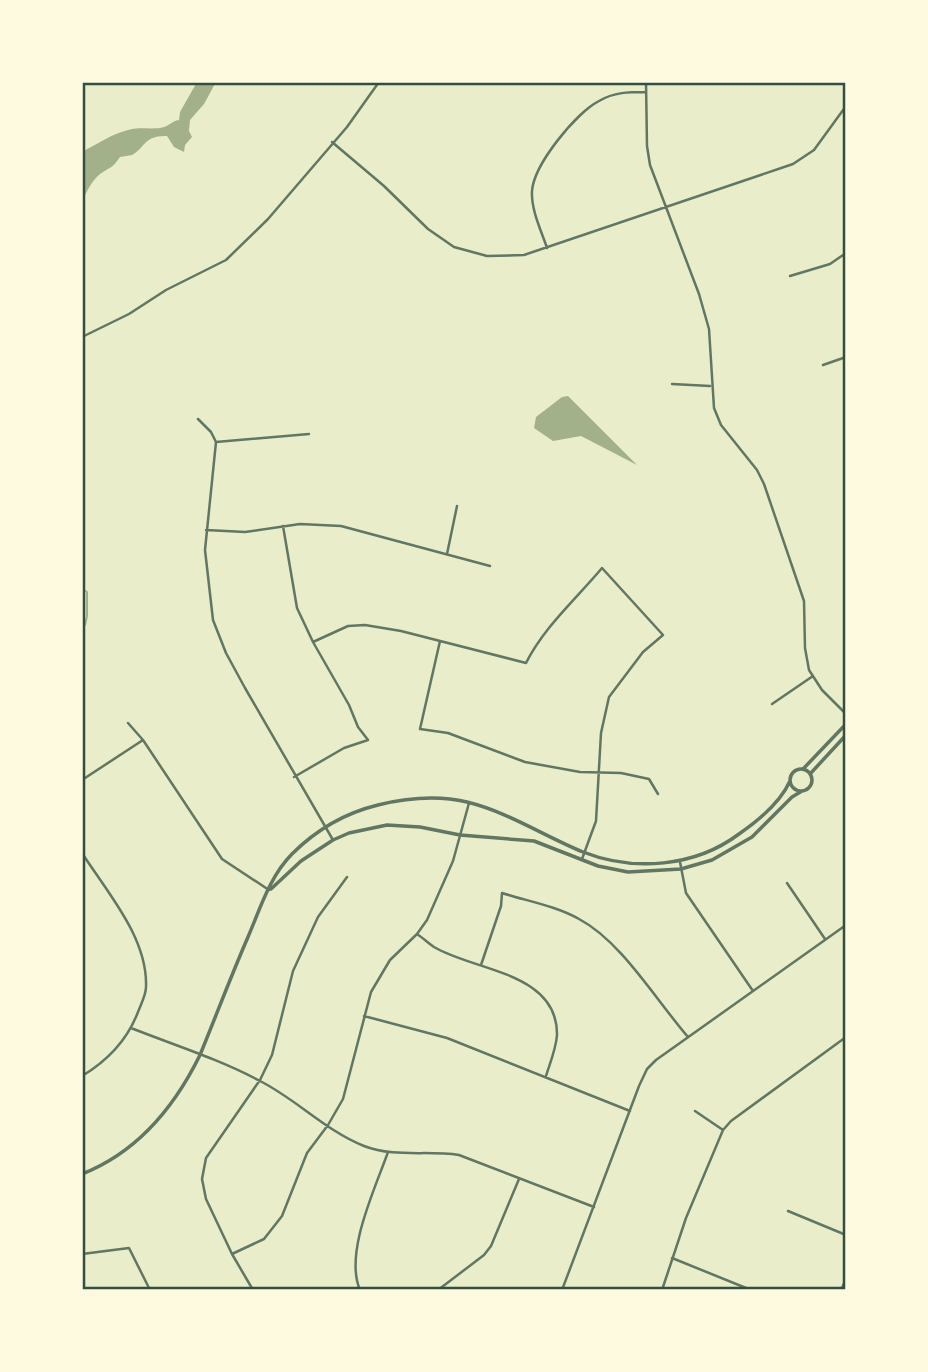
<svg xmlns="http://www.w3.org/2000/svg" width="928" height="1372" font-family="'Archivo Narrow',sans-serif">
<rect width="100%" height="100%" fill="#e9edc9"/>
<path fill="#a3b18a" d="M197,82H216L204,104L190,120L189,131L192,137L185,145L184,152L174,147L167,136C144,135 145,148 132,155C128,156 124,156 120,157C113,167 113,166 103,172C93,178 86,192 82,202V152C101,142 111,134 132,129C141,127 155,130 164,127C170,125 172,121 179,120L180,112Z
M568,396L637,465L581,436L553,441L534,428L536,417L562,397Z"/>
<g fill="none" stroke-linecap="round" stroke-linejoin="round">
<path stroke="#a3b18a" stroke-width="2" d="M82,589L87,592V616L85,625"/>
<path stroke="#617663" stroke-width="2.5" d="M646,82L647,146L650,165L699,294L709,329L714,408L721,425L757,470L764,484L804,601L805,648L809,670L822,690L846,714
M332,142L384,186L428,229L454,247L487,256L524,255L793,164L814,150L846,106
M547,248C541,230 531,210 532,191C534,164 576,113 599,101C614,92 629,92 646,92
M790,276L830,264L846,253
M82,337L129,314L166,290L226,260L268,219L347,127L379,82
M823,365L846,357
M672,384L710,386
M198,419L211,432L216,442L205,550L213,620L226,653L245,688L333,840
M216,442L309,434
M283,526L297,608L313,642L349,705L358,727L368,740L344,748L294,777
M206,530L245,532L300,524L341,526L490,566
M447,554L457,506
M440,641L420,729L448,733L525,762L580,772L621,773L649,779L658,794
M313,642L348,626L365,625L401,631L526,663C544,627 576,599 602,568L663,635L643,652L609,697L601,733L596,821L582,859
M772,704L813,676
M128,723L143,740L222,859L269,890
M82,780L143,740
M82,853C107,892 148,938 146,987C146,995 141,1004 138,1012C127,1041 107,1061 82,1076
M680,862L686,893L753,991
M787,883L825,939
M417,934C423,938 428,943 434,947C474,971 558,972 557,1035C556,1049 550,1063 546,1076
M481,965L501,906L502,893C527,901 556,906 579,919C621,941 656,1000 688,1037
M364,1016L447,1038L630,1111
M131,1028C174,1045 219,1059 260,1081C296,1099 326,1131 364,1146C395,1158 427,1150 459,1155L594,1207
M695,1111L723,1130
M845,1140H846
M788,1211L846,1235
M82,1254L129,1248L150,1290
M232,1254L264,1239L282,1216L307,1153L328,1125L343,1099L371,992L390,960L417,934L427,920L453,861L469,803
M672,1258L751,1290
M253,1290L232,1254L206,1199L202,1179L206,1158L260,1080L272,1055L293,971L318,917L347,877
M360,1290C344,1253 375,1189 388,1152
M438,1290L484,1255L491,1246L519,1179
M562,1290L639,1086L647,1069L656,1060L846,925
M662,1290L686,1218L723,1130L731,1121L846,1037
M841,1290L846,1279"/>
<path stroke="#617663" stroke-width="3.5" d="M804,768L846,724
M790 780a11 11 0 1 1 22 0a11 11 0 1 1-22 0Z
M810,774L846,735
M271,889L301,861L333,840L349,833L387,825L420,827L460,835L534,841L598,866L628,872L681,869L712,860L752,837L792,797L802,791
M82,1174C138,1152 174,1108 200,1055C216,1016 231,976 248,937C260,909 270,876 292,854C316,830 345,813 378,805C407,798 437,795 467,802C508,812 544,836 583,852C634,872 695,867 739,834C758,821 780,803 790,781"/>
</g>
<rect width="928" height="1372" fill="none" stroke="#fefae0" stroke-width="168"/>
<rect x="84" y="84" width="760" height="1204" fill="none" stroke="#344e41" stroke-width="2.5"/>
</svg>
